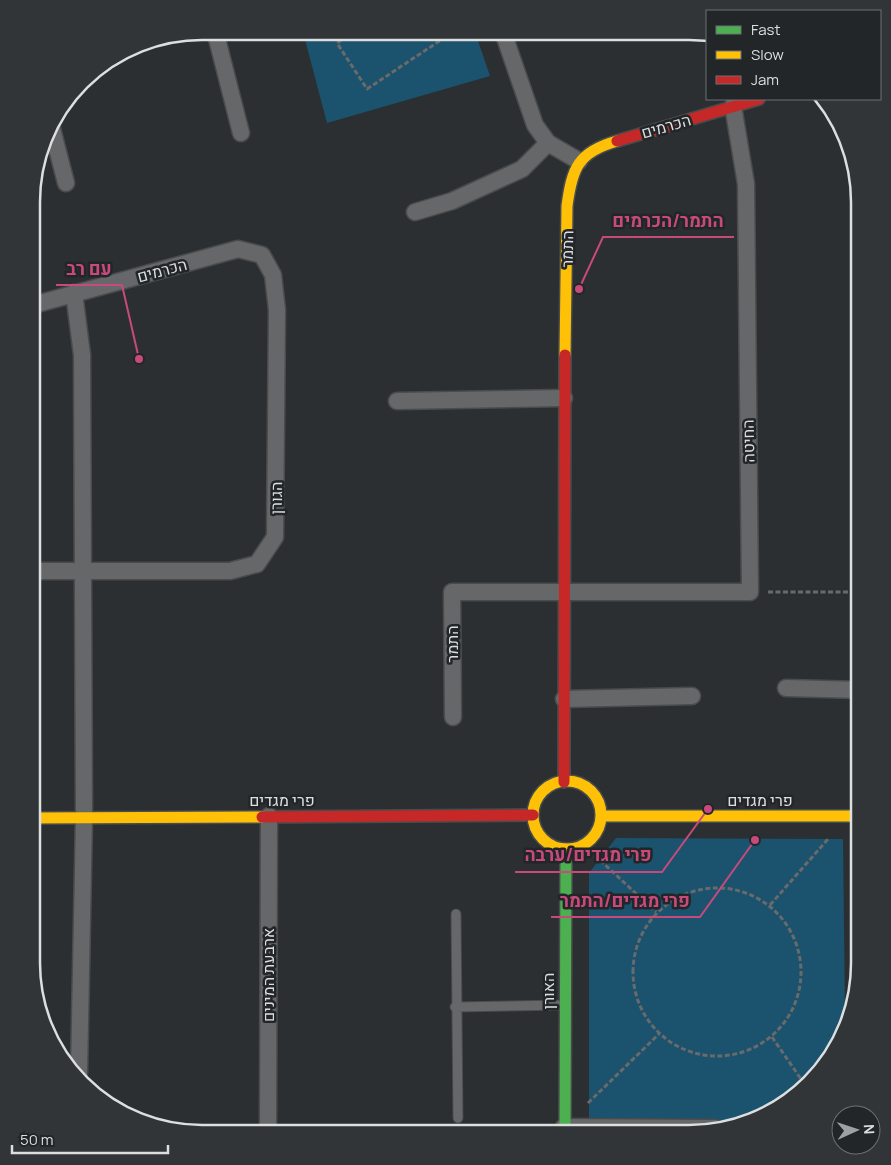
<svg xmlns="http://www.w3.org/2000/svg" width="891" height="1165" font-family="Manrope,Heebo,sans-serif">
<rect width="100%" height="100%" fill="#2c2f31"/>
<path fill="#1b526e" d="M303,32H475L490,76L327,123Z
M616,838L843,839L845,1015L831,1058L765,1116L689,1134L589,1133V873Z"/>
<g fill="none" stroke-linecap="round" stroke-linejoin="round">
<defs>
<path id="lane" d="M456,914L458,1118
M455,1007L564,1005"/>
<path id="street" d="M215,31L241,133
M503,32L535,125L548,143L579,161
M51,125L66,183
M415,212L452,201L522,169L548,143
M74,293L82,355L84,817L79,1073
M397,401L564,398
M32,571H230L257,564L275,537L277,310L273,275L262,255L238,249L33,305
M786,688L860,690
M564,699L692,696
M453,717L452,592H750L746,184L733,106
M564,1127L715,1128
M268,1133L269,816"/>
<path id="fast" d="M565,1133L566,849"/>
<path id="slow" d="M565,355L567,206C572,168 578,152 617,141
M533 815a34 34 0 1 1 68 0a34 34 0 1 1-68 0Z
M601,816H859
M32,818L262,817"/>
<path id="jam" d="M617,141L759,99
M564,782L565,355
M262,817L533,815"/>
</defs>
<use href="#lane" stroke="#494b4c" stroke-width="11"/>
<use href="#street" stroke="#494b4c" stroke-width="19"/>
<use href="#fast" stroke="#494b4c" stroke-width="14"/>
<use href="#slow" stroke="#494b4c" stroke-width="14"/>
<use href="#jam" stroke="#494b4c" stroke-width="14"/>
<path stroke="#696a6b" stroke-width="3" stroke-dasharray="5 2.5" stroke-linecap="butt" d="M354,32L337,43L367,89L453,32
M768,592H860
M589,850L656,912
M633 972a84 84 0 1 1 168 0a84 84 0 1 1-168 0Z
M770,905L829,838
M772,1037L803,1082
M588,1103L659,1034"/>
<use href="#lane" stroke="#666768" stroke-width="9"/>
<use href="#street" stroke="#666768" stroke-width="16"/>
<use href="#fast" stroke="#4caf50" stroke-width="11"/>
<use href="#slow" stroke="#ffc107" stroke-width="11"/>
<use href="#jam" stroke="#c62828" stroke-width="11"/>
</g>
<g text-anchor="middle" stroke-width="5" stroke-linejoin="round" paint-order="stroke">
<g font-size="16" fill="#dcdfe0" stroke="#222628">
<text transform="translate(666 126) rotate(-16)" y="6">הכרמים</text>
<text transform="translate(567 249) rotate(-89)" y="6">התמר</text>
<text transform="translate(162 270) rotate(-15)" y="6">הכרמים</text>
<text transform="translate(748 441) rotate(-91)" y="6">החיטה</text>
<text transform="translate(276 498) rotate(-89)" y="6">הגורן</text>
<text transform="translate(452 644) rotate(-90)" y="6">התמר</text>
<text x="282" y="806">פרי מגדים</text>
<text x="760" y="806">פרי מגדים</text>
<text transform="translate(268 975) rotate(-90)" y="6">ארבעת המינים</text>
<text transform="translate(548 991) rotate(-90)" y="6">האורן</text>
</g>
</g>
<path d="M0 0H891V1165H0ZM202 40H689A162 162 0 0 1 851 202V963A162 162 0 0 1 689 1125H202A162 162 0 0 1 40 963V202A162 162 0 0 1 202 40Z" fill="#313537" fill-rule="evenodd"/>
<path fill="none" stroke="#dcdfe0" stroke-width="2.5" d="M202 40H689A162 162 0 0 1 851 202V963A162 162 0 0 1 689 1125H202A162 162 0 0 1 40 963V202A162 162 0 0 1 202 40Z"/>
<path fill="none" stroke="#c84a7c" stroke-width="2" d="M579 289L603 237H734M139 359L122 285H56M708 809L662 872H515M755 840L700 917H551"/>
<g fill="#c84a7c" stroke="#222628" stroke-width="2">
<circle cx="579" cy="289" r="5"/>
<circle cx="139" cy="359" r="5"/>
<circle cx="708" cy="809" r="5"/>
<circle cx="755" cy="840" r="5"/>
</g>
<g font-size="18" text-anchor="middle" font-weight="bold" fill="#c84a7c" stroke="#222628" stroke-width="5" stroke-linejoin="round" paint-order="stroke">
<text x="668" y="227">התמר/הכרמים</text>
<text x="89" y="275">עם רב</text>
<text x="588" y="861">פרי מגדים/ערבה</text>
<text x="625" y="907">פרי מגדים/התמר</text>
</g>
<rect x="706" y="10" width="175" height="90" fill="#222628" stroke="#6c7072"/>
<rect x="716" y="26" width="25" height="8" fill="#4caf50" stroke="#6c7072"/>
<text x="751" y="35" font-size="15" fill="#dcdfe0">Fast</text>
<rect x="716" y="51" width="25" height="8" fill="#ffc107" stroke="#6c7072"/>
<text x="751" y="60" font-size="15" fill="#dcdfe0">Slow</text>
<rect x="716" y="76" width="25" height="8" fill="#c62828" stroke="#6c7072"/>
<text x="751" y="85" font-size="15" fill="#dcdfe0">Jam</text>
<g transform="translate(856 1130) rotate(87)"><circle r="24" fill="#222628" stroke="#6c7072"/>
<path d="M0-4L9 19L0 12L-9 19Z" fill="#9ea1a3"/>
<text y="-8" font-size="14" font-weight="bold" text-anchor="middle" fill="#dcdfe0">N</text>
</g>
<path d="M12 1145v8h156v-8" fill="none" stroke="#dcdfe0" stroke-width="2.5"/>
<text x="20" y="1145" font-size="15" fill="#dcdfe0" stroke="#222628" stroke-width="4" paint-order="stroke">50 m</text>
</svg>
